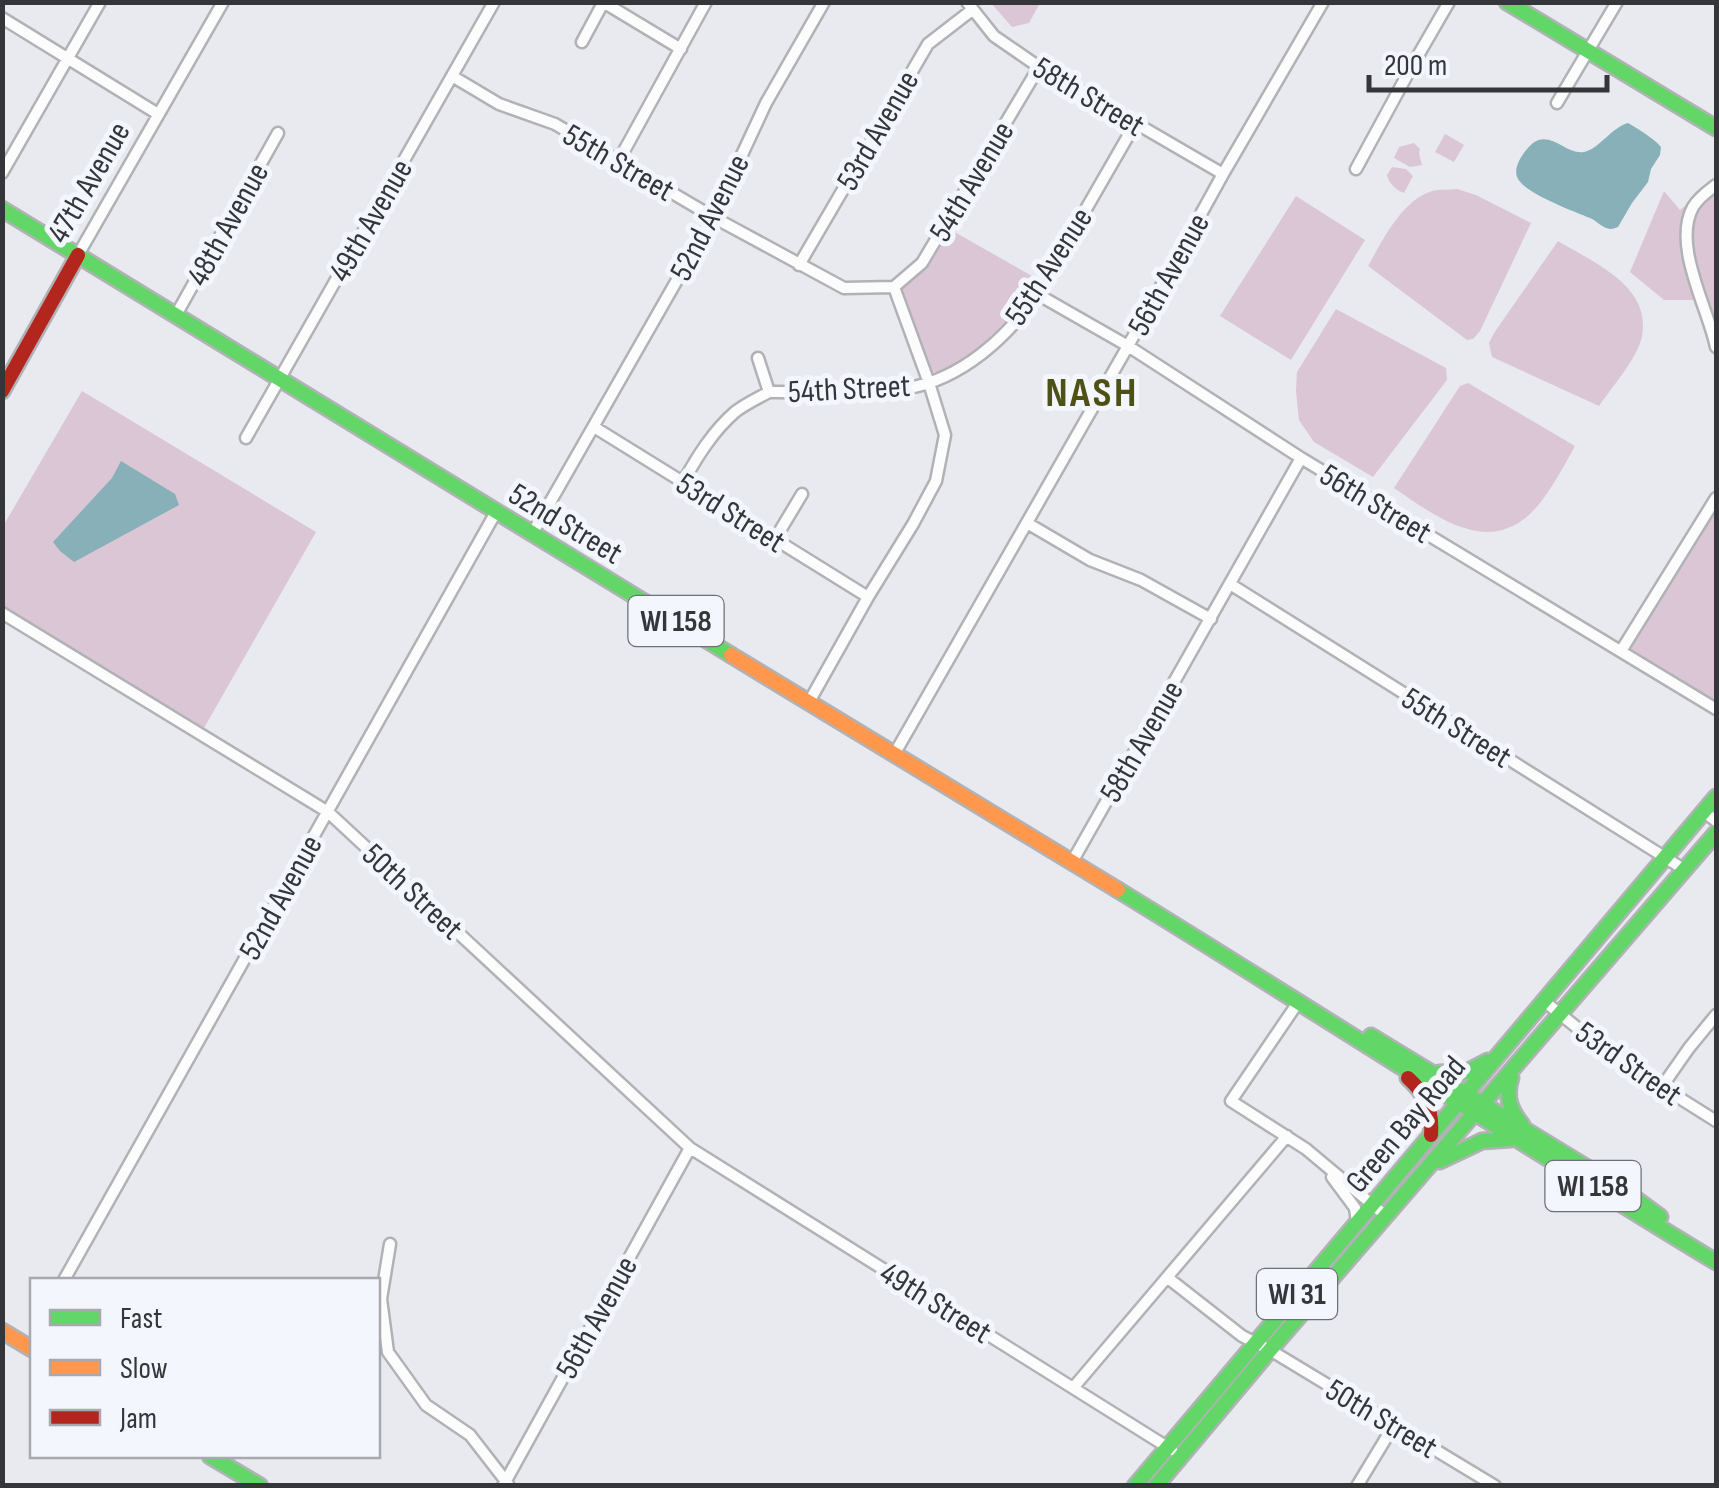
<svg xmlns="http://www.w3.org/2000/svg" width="1719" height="1488" font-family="'Sofia Sans Condensed',sans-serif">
<rect width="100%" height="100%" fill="#e9eaef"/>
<path fill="#dac6d5" d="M991,3H1040L1029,23L1012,27Z
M1445,134L1464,145L1454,162L1435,152Z
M1414,143L1420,149L1419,153L1422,165L1410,167L1394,158L1399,147Z
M1392,167L1406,169L1413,176L1404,193C1396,190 1389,184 1387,175Z
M1716,181V347L1698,300H1664L1630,272L1664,191L1680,210Z
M1457,189L1476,195L1531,223L1480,331L1473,339L1467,340L1368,266C1383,240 1401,201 1432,191C1439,189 1449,190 1457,189Z
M1296,196L1365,240L1291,360L1220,316Z
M951,230L1039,280C1032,292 1025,304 1017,315C1002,334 954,376 930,372L901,286L929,265Z
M1558,241C1594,263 1655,287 1641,340C1635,361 1612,387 1599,406L1492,357L1489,343L1494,333Z
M1336,309L1446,368L1447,380L1373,477L1314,442L1299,420L1296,391L1297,372Z
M1468,383L1575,446C1565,464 1555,483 1543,499C1497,562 1442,521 1394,488L1460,386Z
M82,391L316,532L204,728L3,606L2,528Z
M1716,498V702L1621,651Z"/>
<path fill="#87b0b9" d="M1628,123C1637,128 1656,140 1661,147L1660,155L1651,169L1648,182L1632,203L1618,227C1615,228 1613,229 1610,229C1602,228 1597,221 1590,218C1574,211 1523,193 1517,177C1513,165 1525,150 1533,143C1551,130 1566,155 1584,152C1599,149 1611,128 1628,123Z
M121,461L175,494L179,505L74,562L60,551L53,542L112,478Z"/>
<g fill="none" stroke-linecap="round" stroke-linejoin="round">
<defs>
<path id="street" d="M603,2L681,49
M967,2L994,36L1039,67L1223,174
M2,18L158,114
M582,42L603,3
M452,76L499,104L555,124L713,217L844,288L894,287
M1557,103L1617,2
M619,160L706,2
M1356,169L1412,66L1449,2
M2,173L100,2
M1716,185C1708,191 1699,197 1693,207C1672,245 1708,308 1716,347
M78,255L223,2
M799,265L928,44L972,10
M894,287L922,263L1039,67
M1037,294L1128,346L1301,458L1716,709
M176,315L278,133
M758,358L769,392
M769,392C815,391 864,397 909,388C962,378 1007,338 1037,294L1135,124
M594,427L868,597
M246,438L494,2
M683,482C697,457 713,431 735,412C745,404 758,398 769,392
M1027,523L1090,560L1141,580L1211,619
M532,534L713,217L766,103L824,2
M775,539L802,494
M1230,584L1685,870
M2,613L328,812L690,1148L1172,1450
M1621,651L1716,498
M809,702L868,597L913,524L936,481L945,435L929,383L894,287
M895,753L1128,346L1223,174L1323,2
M1704,812L1716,821
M1072,862L1301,458
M1299,1001L1231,1101L1306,1149L1386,1216
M1544,1001L1611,1055L1716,1121
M1661,1088L1689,1048L1716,1015
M1332,1177L1355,1208L1357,1222
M390,1244L381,1299L388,1352L426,1405L470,1435L508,1484
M1168,1278L1242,1336L1270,1350L1495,1486
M64,1280L496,512
M1073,1388L1287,1136
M503,1486L690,1148
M1357,1486L1394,1425"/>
<path id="fast" d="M1507,2L1716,128
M2,209L731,655
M1118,890C1318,1013 1515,1140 1716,1262
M1371,1036L1622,1189L1660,1217
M1439,1073L1467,1072L1488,1061
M1511,1078C1505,1097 1510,1110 1522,1125
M1440,1161L1482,1141L1511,1139
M210,1456L260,1486
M1135,1486L1716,797
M1156,1486L1270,1350L1716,833"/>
<path id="slow" d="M731,655L1118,890
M2,1331L32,1349"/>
<path id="jam" d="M2,391L78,255
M1408,1078C1426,1094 1433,1111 1431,1135"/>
</defs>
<use href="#street" stroke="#b1b2b6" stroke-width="15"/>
<use href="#fast" stroke="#b1b2b6" stroke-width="19"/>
<use href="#slow" stroke="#b1b2b6" stroke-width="19"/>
<use href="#jam" stroke="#b1b2b6" stroke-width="19"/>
<use href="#street" stroke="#fcfcfd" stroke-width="10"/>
<use href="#fast" stroke="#63d668" stroke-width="14"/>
<use href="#slow" stroke="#ff974d" stroke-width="14"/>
<use href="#jam" stroke="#b3261e" stroke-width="14"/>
</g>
<g text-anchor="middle" stroke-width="10" stroke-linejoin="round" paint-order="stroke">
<g fill="#f4f6fe" stroke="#6e7075" stroke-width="2.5">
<rect x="628.5" y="596" width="95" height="50" rx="8"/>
<rect x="1545.5" y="1161" width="95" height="50" rx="8"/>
<rect x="1257" y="1269" width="80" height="50" rx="8"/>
</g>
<g font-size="30" font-weight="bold" fill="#35363a">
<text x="676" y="631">WI 158</text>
<text x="1593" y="1196">WI 158</text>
<text x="1297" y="1304">WI 31</text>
</g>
<g font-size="32" fill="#35363a" stroke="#f4f6fe">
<text transform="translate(1089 96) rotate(31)" y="11">58th Street</text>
<text transform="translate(877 130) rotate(-60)" y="11">53rd Avenue</text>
<text transform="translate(619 162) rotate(30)" y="11">55th Street</text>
<text transform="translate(971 181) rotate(-59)" y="11">54th Avenue</text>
<text transform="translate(88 182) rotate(-60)" y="11">47th Avenue</text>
<text transform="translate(709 217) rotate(-63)" y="11">52nd Avenue</text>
<text transform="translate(370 220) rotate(-60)" y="11">49th Avenue</text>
<text transform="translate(227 224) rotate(-61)" y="11">48th Avenue</text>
<text transform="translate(1048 266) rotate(-57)" y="11">55th Avenue</text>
<text transform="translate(1168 274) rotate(-61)" y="11">56th Avenue</text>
<text transform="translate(849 388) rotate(-3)" y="11">54th Street</text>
<text transform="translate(1376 503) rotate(31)" y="11">56th Street</text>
<text transform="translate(731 512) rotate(32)" y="11">53rd Street</text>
<text transform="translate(566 523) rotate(31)" y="11">52nd Street</text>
<text transform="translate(1457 727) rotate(32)" y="11">55th Street</text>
<text transform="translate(1141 741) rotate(-60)" y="11">58th Avenue</text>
<text transform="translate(413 891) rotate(43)" y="11">50th Street</text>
<text transform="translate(280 897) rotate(-61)" y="11">52nd Avenue</text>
<text transform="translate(1629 1063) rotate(35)" y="11">53rd Street</text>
<text transform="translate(1405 1124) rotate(-50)" y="11">Green Bay Road</text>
<text transform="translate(936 1302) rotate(32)" y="11">49th Street</text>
<text transform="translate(596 1317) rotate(-61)" y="11">56th Avenue</text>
<text transform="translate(1382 1418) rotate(31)" y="11">50th Street</text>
</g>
<g font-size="42" font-weight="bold" letter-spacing="2.5" fill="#4e5116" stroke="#f4f6fe">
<text x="1092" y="406">NASH</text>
</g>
</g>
<rect width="1719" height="1488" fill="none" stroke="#35363a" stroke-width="10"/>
<rect x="30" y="1278" width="350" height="180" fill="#f4f6fe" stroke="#a8a9b0" stroke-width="2.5"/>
<rect x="50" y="1310" width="50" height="15" fill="#63d668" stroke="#a8a9b0" stroke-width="2.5"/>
<text x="120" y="1328" font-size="30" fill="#35363a">Fast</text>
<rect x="50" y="1360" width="50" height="15" fill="#ff974d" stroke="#a8a9b0" stroke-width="2.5"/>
<text x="120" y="1378" font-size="30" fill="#35363a">Slow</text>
<rect x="50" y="1410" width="50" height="15" fill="#b3261e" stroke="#a8a9b0" stroke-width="2.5"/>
<text x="120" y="1428" font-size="30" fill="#35363a">Jam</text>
<path d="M1369 75v15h238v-15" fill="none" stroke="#35363a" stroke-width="5"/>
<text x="1384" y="75" font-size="30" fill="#35363a" stroke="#f4f6fe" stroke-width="8" paint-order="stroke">200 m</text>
</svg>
